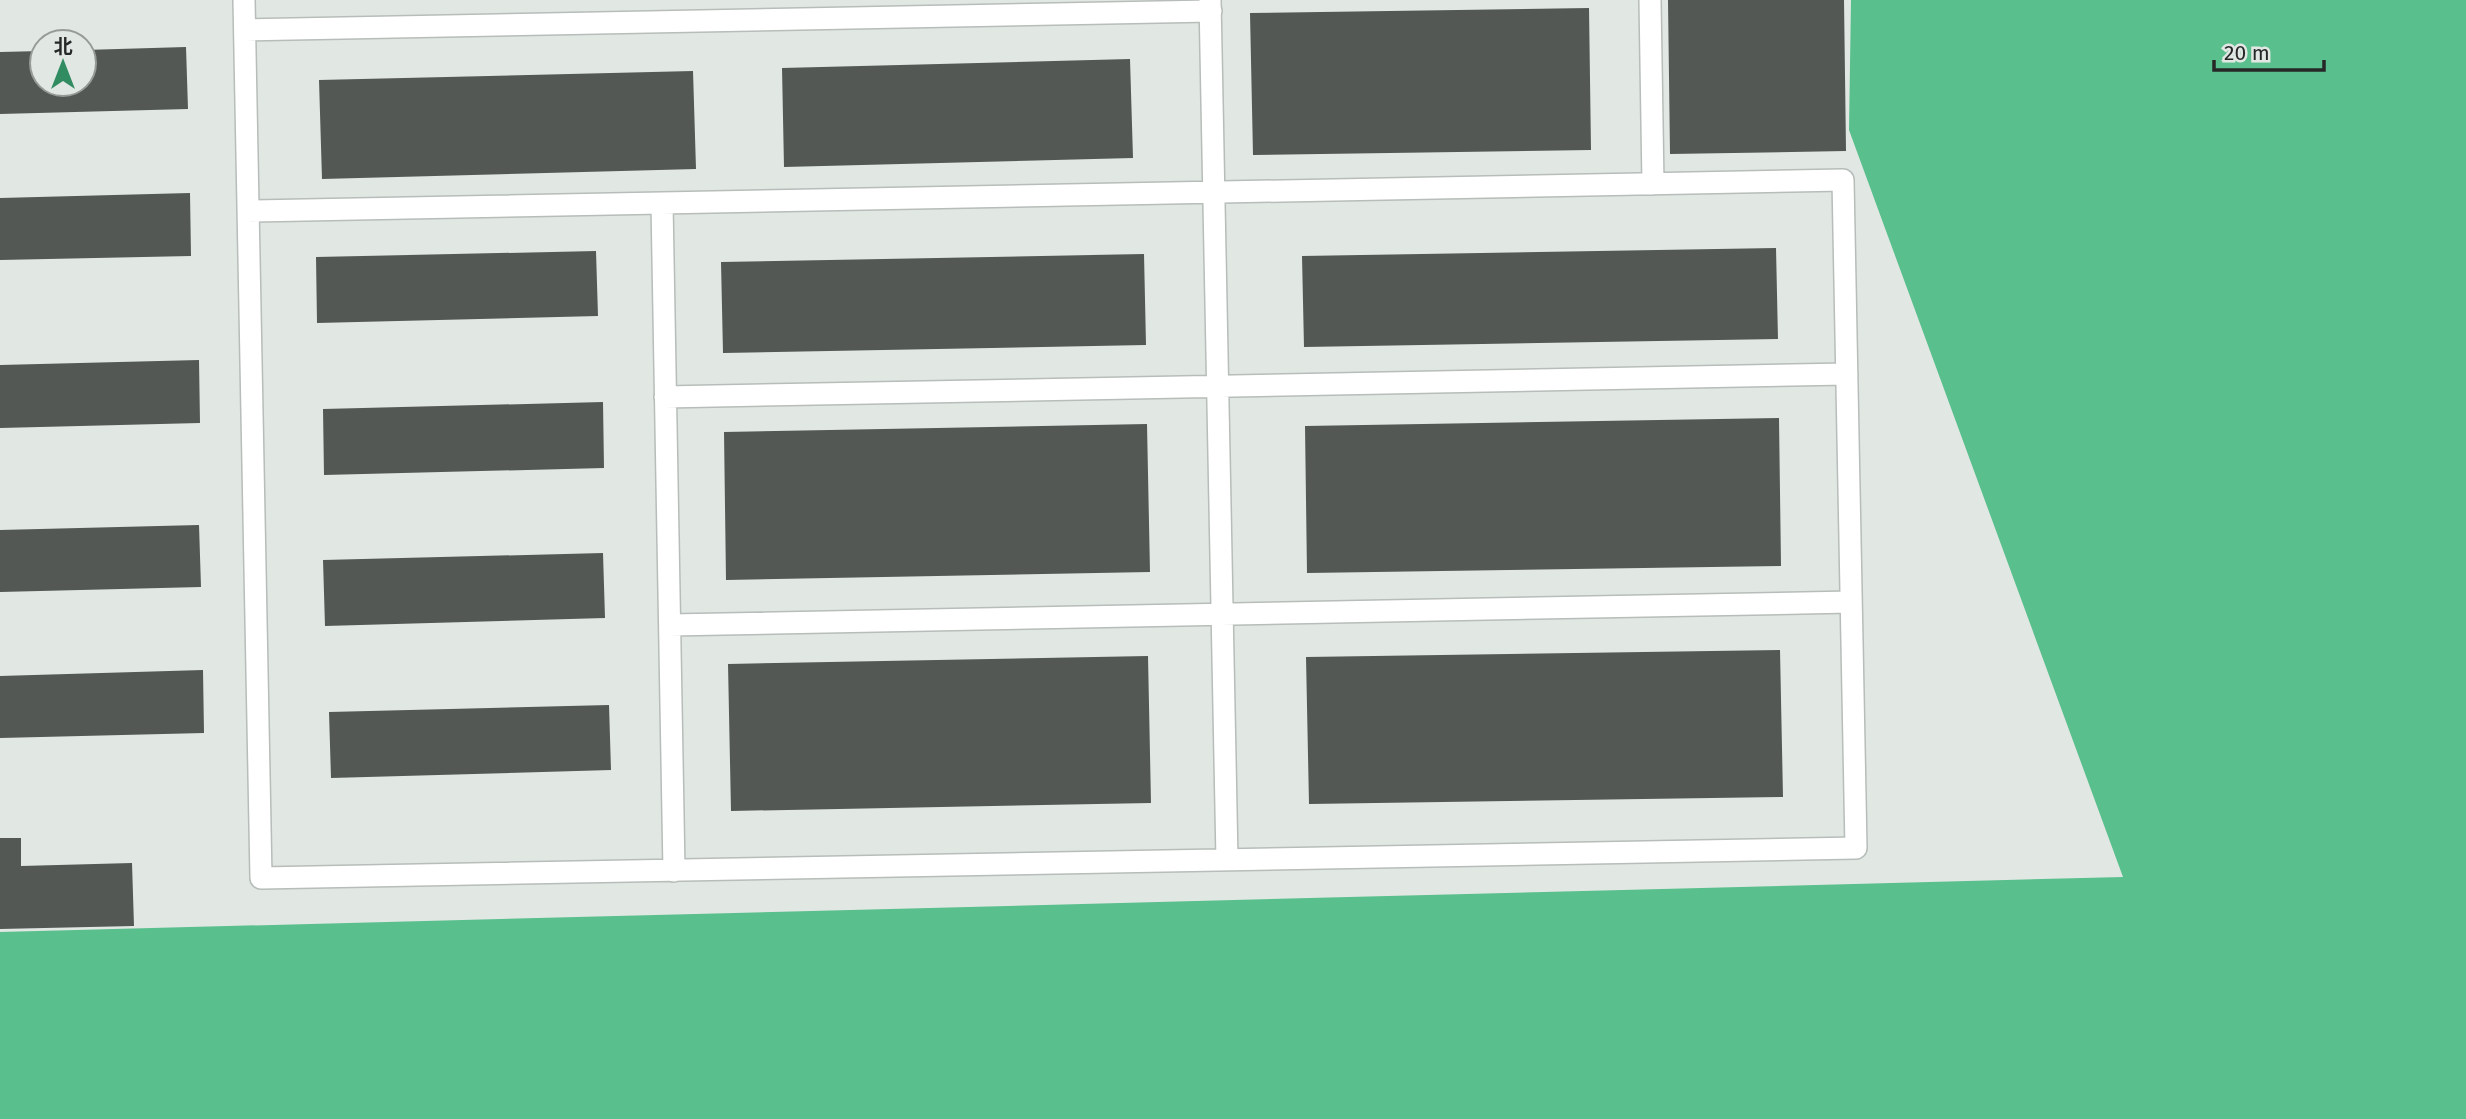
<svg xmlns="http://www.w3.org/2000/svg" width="2466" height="1119" font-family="'Fira Sans','Noto Sans SC',sans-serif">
<rect width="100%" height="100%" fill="#e1e7e3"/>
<path fill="#59bf8c" d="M1851,0H2466V1119H0V932L2123,877L1849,130Z"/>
<path fill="#535855" d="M1668,0H1844L1846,151L1670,154Z
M1589,8L1591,150L1253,155L1250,13Z
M186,47L188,109L0,114V52L42,51V84H84V50Z
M1130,59L1133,158L784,167L782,68Z
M693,71L696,169L322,179L319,80Z
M190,193L191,256L0,260V198Z
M1776,248L1778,339L1304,347L1302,256Z
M596,251L598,316L317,323L316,257Z
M1144,254L1146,345L723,353L721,262Z
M199,360L200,423L0,428V365Z
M603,402L604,468L324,475L323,409Z
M1779,418L1781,566L1307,573L1305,426Z
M1147,424L1150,572L726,580L724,432Z
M199,525L201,587L0,592V530Z
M603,553L605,618L325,626L323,560Z
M1780,650L1783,797L1309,804L1306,657Z
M1148,656L1151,803L731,811L728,664Z
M203,670L204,733L0,738V676Z
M609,705L611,770L331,778L329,712Z
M0,838H21V866L132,863L134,926L0,929Z"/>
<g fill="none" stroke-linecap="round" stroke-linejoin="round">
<defs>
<path id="lane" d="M244,0L261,878L1856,848L1843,180L248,211
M1210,0L1227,860
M1650,0L1653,184
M245,30L1211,11
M662,203L674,871
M665,397L1847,374
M670,625L1851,602"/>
</defs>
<use href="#lane" stroke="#b7bdb9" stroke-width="24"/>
<use href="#lane" stroke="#fff" stroke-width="21"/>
</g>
<g transform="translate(63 63)"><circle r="33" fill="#e1e7e3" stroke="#969b98" stroke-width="2"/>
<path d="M0-5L12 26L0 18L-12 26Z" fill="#328c62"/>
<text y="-10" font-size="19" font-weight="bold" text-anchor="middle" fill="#262827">北</text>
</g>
<path d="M2214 60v10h110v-10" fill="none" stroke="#262827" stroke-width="3.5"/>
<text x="2224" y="60" font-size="21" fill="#262827" stroke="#e1e7e3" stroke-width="5" paint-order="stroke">20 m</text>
</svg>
